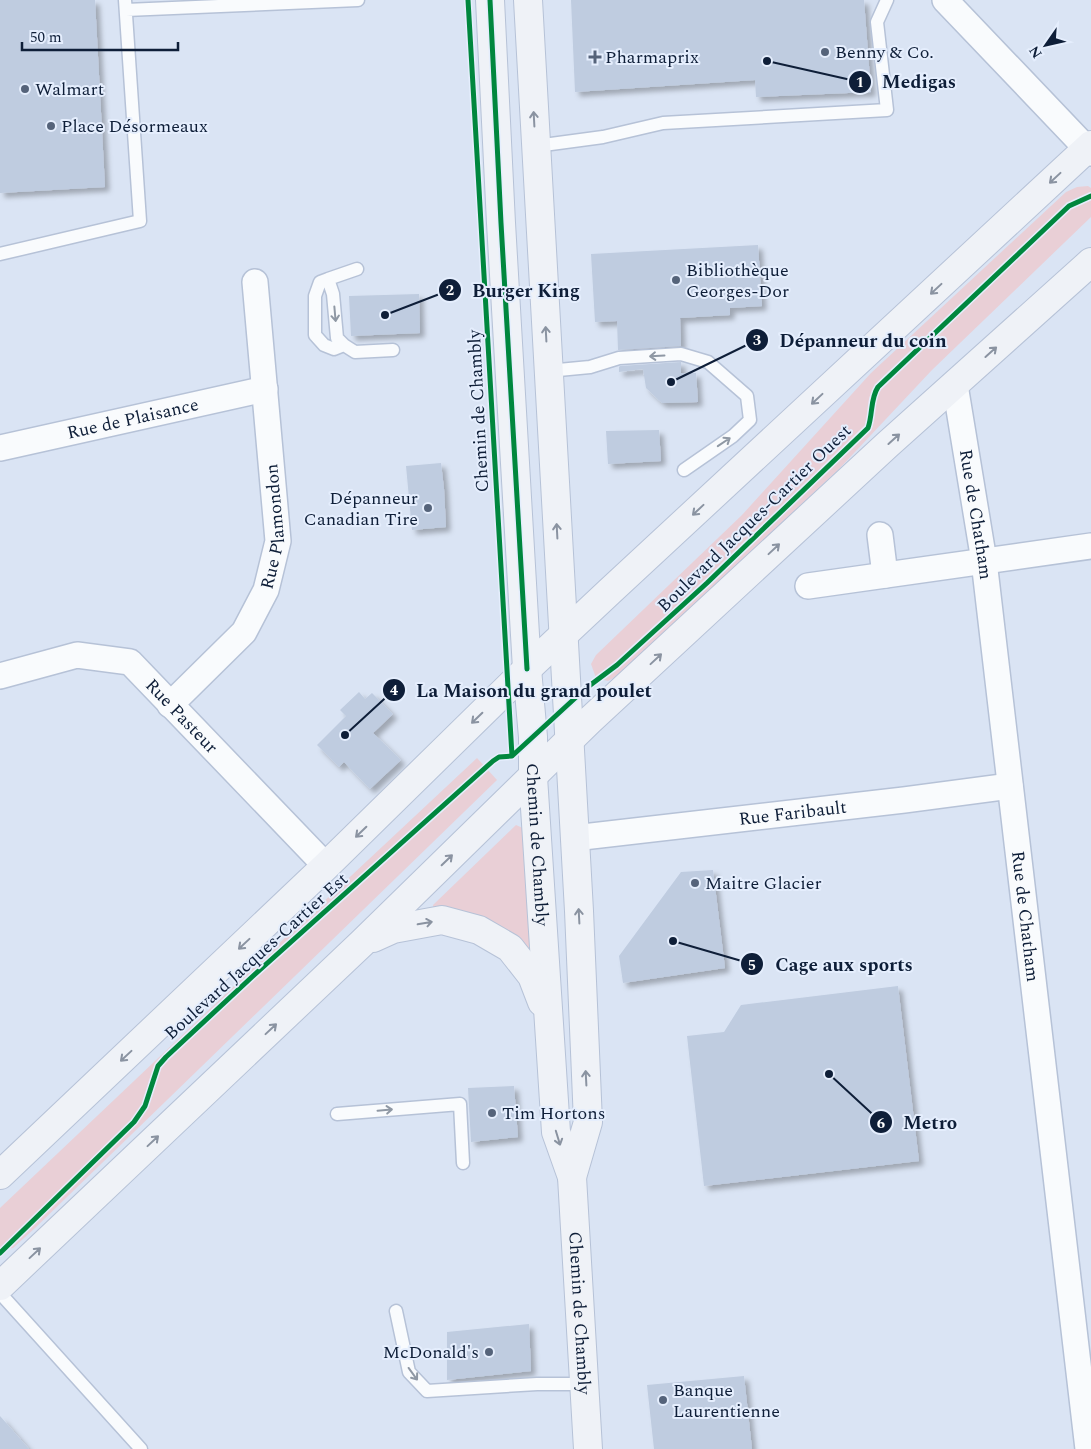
<svg xmlns="http://www.w3.org/2000/svg" width="1091" height="1449" font-family="Spectral,serif">
<defs>
<filter id="shadow"><feDropShadow dx="4.5" dy="4.5" stdDeviation="2.5" flood-color="#0004"/></filter>
</defs>
<rect width="100%" height="100%" fill="#dae4f4"/>
<path fill="#e9cfd6" d="M1088,186L1091,188V217L932,370L839,469L619,675L608,681L596,678L591,664L596,655L742,515L871,373L1066,192L1077,187Z
M477,758L497,780L34,1229L13,1248L0,1250V1208L289,934Z
M516,825L525,829L536,962L434,913L433,905Z"/>
<path fill="#bfcce0" filter="url(#shadow)" d="M0,0H95L105,187L0,193Z
M571,0H864L871,92L756,97L755,80L575,92Z
M758,245L762,306L730,308V315L680,318L681,346L618,350L617,321L595,322L591,254Z
M419,294L420,333L351,336L349,296Z
M681,362V373H696L698,402L662,403L646,388L643,369L619,372V367L620,366Z
M659,430L661,461L608,464L606,431Z
M441,463L444,489L446,527L412,530L406,466Z
M359,692L365,699L372,693L393,714L373,733L401,760L370,789L344,762L339,767L317,745L346,716L340,710Z
M713,870L725,968L623,983L619,956L681,872Z
M898,986L919,1161L704,1186L687,1036L724,1032L741,1005Z
M514,1086L518,1137L471,1142L468,1088Z
M529,1324L531,1371L447,1380V1332Z
M744,1376L752,1449H654L647,1385Z
M0,1416L29,1449H0Z"/>
<g fill="none" stroke-linecap="round" stroke-linejoin="round">
<defs>
<path id="lane" d="M126,10L358,0
M536,146L603,137L663,123L887,110L877,22L887,0
M0,254L140,221L125,0
M357,269L328,279L333,294L337,338L344,345L355,352L393,350
M328,279L320,282L315,296V335L324,345L334,349L344,345
M548,371L590,367L619,358L681,354L708,362L747,396L750,420L733,436L684,470
M337,1114L460,1104L463,1163
M0,1293L141,1449
M396,1311L409,1372L427,1391L537,1384H584"/>
<g id="street">
<path d="M945,0L1091,153"/>
<path id="s1" d="M955,385L984,561L1088,1449"/>
<path id="s2" d="M0,448L265,389"/>
<path d="M880,535L885,575"/>
<path d="M808,586L1091,546"/>
<path id="s3" d="M0,676L77,655L130,662L326,866"/>
<path id="s4" d="M170,705L244,632L266,590L278,541L255,282"/>
<path id="s5" d="M574,838L904,800L1010,786"/>
</g>
<g id="secondary">
<path id="s6" d="M490,0L501,223L527,669L533,737V777L556,1132L572,1177L588,1449"/>
<path d="M528,0L579,911L588,1122L572,1177"/>
<path d="M373,938L393,929L442,920L479,930L510,948L532,976L542,1002"/>
<path d="M0,1175L326,866L527,669L609,592L1091,145"/>
<path d="M0,1286L362,943L589,721L887,445L1091,262"/>
</g>
</defs>
<use href="#lane" stroke="#b6c2d7" stroke-width="15"/>
<use href="#street" stroke="#b6c2d7" stroke-width="28"/>
<use href="#secondary" stroke="#b6c2d7" stroke-width="30"/>
<use href="#lane" stroke="#f9fbfd" stroke-width="12"/>
<use href="#street" stroke="#f9fbfd" stroke-width="25"/>
<use href="#secondary" stroke="#eff2f7" stroke-width="28"/>
<defs>
<path id="cycleway" d="M468,0L512,756
M490,0L501,223L527,669
M0,1253L134,1122L145,1106L158,1066L166,1057L253,976L493,761L499,757L512,756L585,689L617,665L707,583L868,428C873,414 870,399 878,387L1069,206L1091,196"/>
</defs>
<use href="#cycleway" stroke="#e5eefd" stroke-width="8"/>
<use href="#cycleway" stroke="#00873e" stroke-width="5"/>
</g>
<defs><path id="oneway-shaft" d="M-6 0H5M1.5-3L5.5 0L1.5 3" fill="none" stroke-width="1.6" stroke-linecap="round" stroke-linejoin="round" transform="scale(1.25)"/></defs>
<g stroke="#8a93a1">
<use href="#oneway-shaft" transform="translate(534 119) rotate(-93)"/>
<use href="#oneway-shaft" transform="translate(1055 178) rotate(137)"/>
<use href="#oneway-shaft" transform="translate(936 289) rotate(137)"/>
<use href="#oneway-shaft" transform="translate(546 334) rotate(-93)"/>
<use href="#oneway-shaft" transform="translate(991 352) rotate(-42)"/>
<use href="#oneway-shaft" transform="translate(817 399) rotate(137)"/>
<use href="#oneway-shaft" transform="translate(894 439) rotate(-42)"/>
<use href="#oneway-shaft" transform="translate(698 510) rotate(137)"/>
<use href="#oneway-shaft" transform="translate(557 531) rotate(-93)"/>
<use href="#oneway-shaft" transform="translate(774 549) rotate(-43)"/>
<use href="#oneway-shaft" transform="translate(656 659) rotate(-43)"/>
<use href="#oneway-shaft" transform="translate(477 718) rotate(136)"/>
<use href="#oneway-shaft" transform="translate(361 832) rotate(136)"/>
<use href="#oneway-shaft" transform="translate(447 860) rotate(-44)"/>
<use href="#oneway-shaft" transform="translate(579 916) rotate(-93)"/>
<use href="#oneway-shaft" transform="translate(425 923) rotate(-10)"/>
<use href="#oneway-shaft" transform="translate(244 944) rotate(137)"/>
<use href="#oneway-shaft" transform="translate(271 1029) rotate(-43)"/>
<use href="#oneway-shaft" transform="translate(126 1056) rotate(137)"/>
<use href="#oneway-shaft" transform="translate(586 1078) rotate(-93)"/>
<use href="#oneway-shaft" transform="translate(558 1138) rotate(73)"/>
<use href="#oneway-shaft" transform="translate(153 1141) rotate(-43)"/>
<use href="#oneway-shaft" transform="translate(35 1253) rotate(-43)"/>
</g>
<g stroke="#8f98a4">
<use href="#oneway-shaft" transform="translate(335 314) rotate(85)"/>
<use href="#oneway-shaft" transform="translate(657 356) rotate(177)"/>
<use href="#oneway-shaft" transform="translate(724 442) rotate(-34)"/>
<use href="#oneway-shaft" transform="translate(385 1110) rotate(-5)"/>
<use href="#oneway-shaft" transform="translate(413 1374) rotate(54)"/>
</g>
<g fill="#55637a" stroke="#e5eefd" stroke-width="2">
<circle cx="825" cy="52" r="5"/>
<path d="M592.5 49.5h5v5h5v5h-5v5h-5v-5h-5v-5h5z"/>
<circle cx="25" cy="89" r="5"/>
<circle cx="51" cy="126" r="5"/>
<circle cx="676" cy="280" r="5"/>
<circle cx="428" cy="508" r="5"/>
<circle cx="695" cy="883" r="5"/>
<circle cx="492" cy="1113" r="5"/>
<circle cx="489" cy="1352" r="5"/>
<circle cx="663" cy="1400" r="5"/>
</g>
<g text-anchor="middle" stroke-width="4" stroke-linejoin="round" paint-order="stroke">
<g font-size="18" fill="#0e1e38" stroke="#e5eefd" text-anchor="start">
<text x="835" y="58">Benny &amp; Co.</text>
<text x="605" y="63">Pharmaprix</text>
<text x="35" y="95">Walmart</text>
<text x="61" y="132">Place Désormeaux</text>
<text x="686" y="276">Bibliothèque<tspan x="686" dy="21">Georges-Dor</tspan></text>
<text x="418" y="504" text-anchor="end">Dépanneur<tspan x="418" dy="21">Canadian Tire</tspan></text>
<text x="705" y="889">Maitre Glacier</text>
<text x="502" y="1119">Tim Hortons</text>
<text x="479" y="1358" text-anchor="end">McDonald's</text>
<text x="673" y="1396">Banque<tspan x="673" dy="21">Laurentienne</tspan></text>
</g>
<g font-size="18" fill="#0e1e38" stroke="#e5eefd">
<text transform="translate(478 411) rotate(-93)" y="6">Chemin de Chambly</text>
<text dy="6" stroke="none"><textPath href="#s2" startOffset="136">Rue de Plaisance</textPath></text>
<text dy="6" stroke="none"><textPath href="#s1" startOffset="131">Rue de Chatham</textPath></text>
<text transform="translate(754 518) rotate(-44)" y="6">Boulevard Jacques-Cartier Ouest</text>
<text dy="6" stroke="none"><textPath href="#s4" startOffset="216">Rue Plamondon</textPath></text>
<text dy="6" stroke="none"><textPath href="#s3" startOffset="208">Rue Pasteur</textPath></text>
<text dy="6" stroke="none"><textPath href="#s5" startOffset="220">Rue Faribault</textPath></text>
<text dy="6" stroke="none"><textPath href="#s6" startOffset="846">Chemin de Chambly</textPath></text>
<text dy="6" stroke="none"><textPath href="#s1" startOffset="536">Rue de Chatham</textPath></text>
<text transform="translate(256 956) rotate(-42)" y="6">Boulevard Jacques-Cartier Est</text>
<text dy="6" stroke="none"><textPath href="#s6" startOffset="1318">Chemin de Chambly</textPath></text>
</g>
</g>
<path fill="none" stroke="#0e1e38" stroke-width="2" d="M767 61L860 82M385 315L450 290M671 382L757 340M345 735L394 690M673 941L752 964M829 1074L881 1122"/>
<g fill="#0e1e38" stroke="#e5eefd" stroke-width="2">
<circle cx="767" cy="61" r="5"/>
<circle cx="385" cy="315" r="5"/>
<circle cx="671" cy="382" r="5"/>
<circle cx="345" cy="735" r="5"/>
<circle cx="673" cy="941" r="5"/>
<circle cx="829" cy="1074" r="5"/>
<circle cx="860" cy="82" r="12"/>
<circle cx="450" cy="290" r="12"/>
<circle cx="757" cy="340" r="12"/>
<circle cx="394" cy="690" r="12"/>
<circle cx="752" cy="964" r="12"/>
<circle cx="881" cy="1122" r="12"/>
</g>
<g font-size="15" text-anchor="middle" font-weight="bold" fill="#fff">
<text x="860" y="87">1</text>
<text x="450" y="295">2</text>
<text x="757" y="345">3</text>
<text x="394" y="695">4</text>
<text x="752" y="970">5</text>
<text x="881" y="1128">6</text>
</g>
<g font-size="19" text-anchor="middle" font-weight="bold" fill="#0e1e38" stroke="#e5eefd" stroke-width="4" stroke-linejoin="round" paint-order="stroke">
<text x="919" y="88">Medigas</text>
<text x="526" y="297">Burger King</text>
<text x="863" y="347">Dépanneur du coin</text>
<text x="534" y="697">La Maison du grand poulet</text>
<text x="844" y="971">Cage aux sports</text>
<text x="930" y="1129">Metro</text>
</g>
<g transform="translate(1046 45) rotate(236)" stroke="#e5eefd" stroke-width="4" paint-order="stroke">
<path d="M0-4L9 19L0 12L-9 19Z" fill="#0e1e38"/>
<text y="-8" font-size="14" font-weight="bold" text-anchor="middle" fill="#0e1e38">N</text>
</g>
<path d="M22 42v8h156v-8" fill="none" stroke="#0e1e38" stroke-width="2.5"/>
<text x="30" y="42" font-size="15" fill="#0e1e38" stroke="#e5eefd" stroke-width="4" paint-order="stroke">50 m</text>
</svg>
